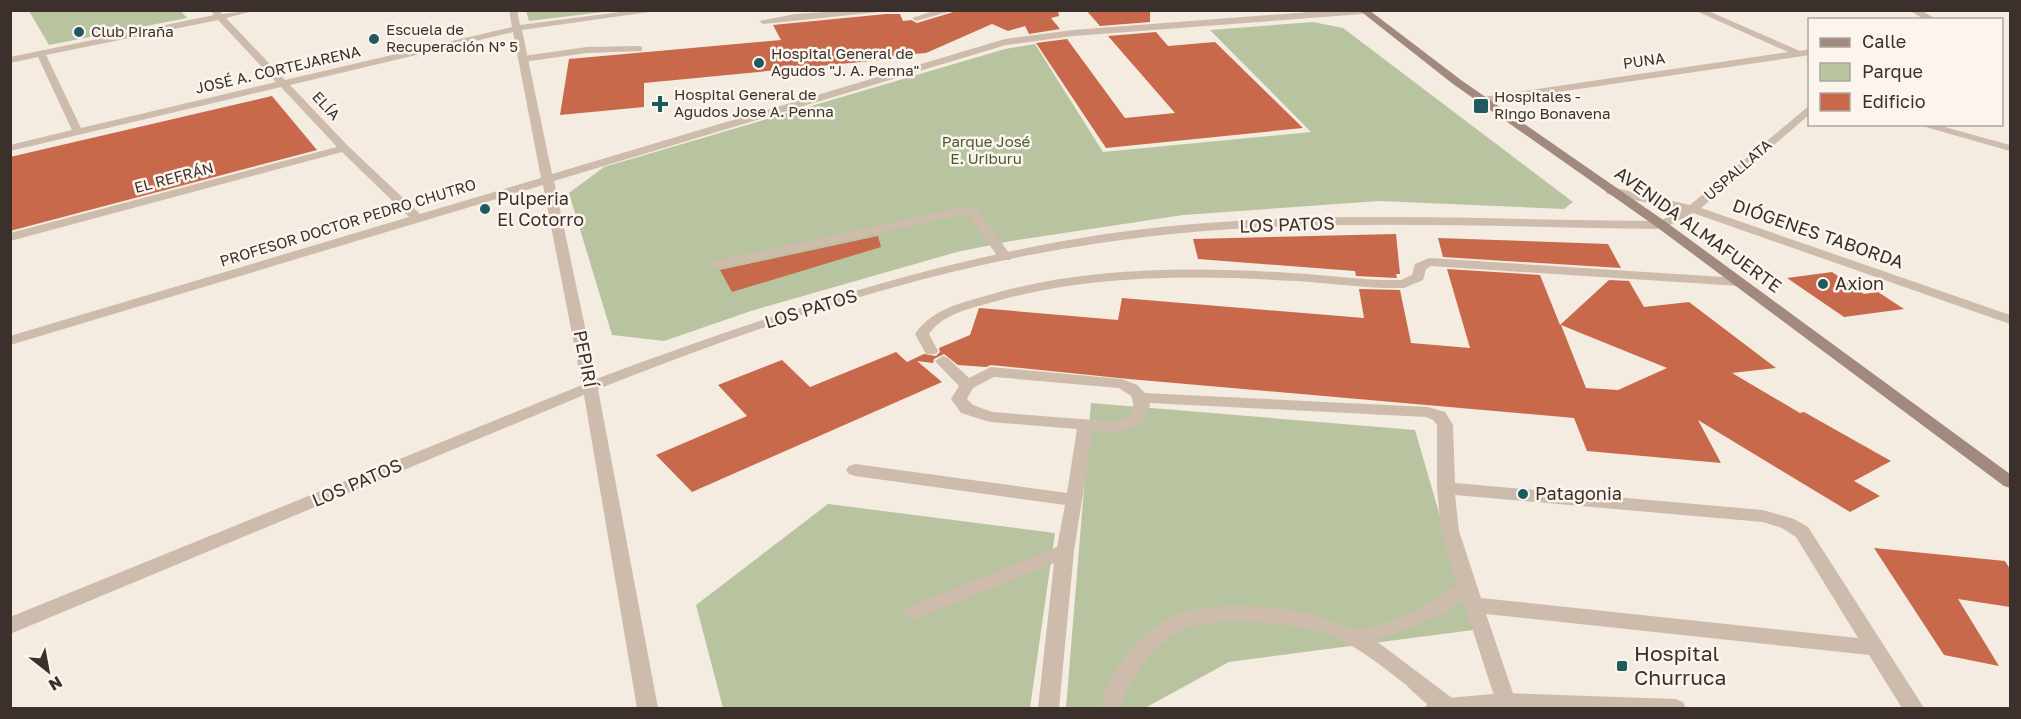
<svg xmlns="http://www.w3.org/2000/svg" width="2021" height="719" font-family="'Golos Text',sans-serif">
<rect width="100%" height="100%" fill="#f4ebe1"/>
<path fill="#b8c4a0" d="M180,10L187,18L49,45L29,11Z
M526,11V10L612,11L529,21Z
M1313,22L1343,28L1573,202L1564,209L1379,201L1183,215L1011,241L957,252L751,311L664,341L612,335L569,193L604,167L1005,49L1035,44L1103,152L1311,132L1210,30Z
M1091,403L1415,430L1473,630L1229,662L1145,708H1066Z
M828,504L1055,533L1030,708H723L696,605Z"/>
<path fill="#c8694b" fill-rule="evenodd" d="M960,10H1058L1059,16L1051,18L1060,29L1029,34L1025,26L1008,31L992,24L926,53L891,56L892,59L644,83V107L560,115L569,59L781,40L773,25L886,14H900L903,21L911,20L917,23Z
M1086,10H1150V22L1100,26Z
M1156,32L1168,46L1215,42L1303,128L1106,148L1036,43L1067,39L1125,118L1175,113L1108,36Z
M272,96L317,150L10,231V157Z
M1396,234L1400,274H1396L1397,278L1356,276L1355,271L1198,259L1193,239Z
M878,236L881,247L732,292L720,270Z
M1438,238L1608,244L1621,268L1443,257Z
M1447,269L1540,275L1560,325L1609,280L1629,281L1644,307L1689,302L1776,368L1732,373L1800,413L1804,412L1891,461L1854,481L1880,496L1850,512L1698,420L1721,463L1587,451L1574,418L1129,379L991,365L986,367L958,365L944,354L934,359L933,363L917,361L942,382L692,492L656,455L747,416L718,385L782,360L810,387L896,352L907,362L924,354L936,356L940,352L939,348L970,335L979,308L1118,320L1122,298L1364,318L1359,289L1400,290L1411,343L1470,348ZM1561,325L1667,368L1618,390L1586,388Z
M1832,272L1864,294L1878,292L1904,309L1844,317L1787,278Z
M1874,548L2005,561L2010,569V607L1958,599L1999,666L1944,655Z"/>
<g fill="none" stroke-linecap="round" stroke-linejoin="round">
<path fill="#cdbbac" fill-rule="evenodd" d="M857,10H899L763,24L759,21L795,14Z
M937,10H955L916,21L912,18Z
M639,46L642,47V51L587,53L523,62L518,59L523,56L587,47Z
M962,207L978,211L1012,257L1010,260H1000L970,217L962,215L716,269L709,265L716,261Z
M1429,258L1739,278L1746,282L1739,286L1431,266L1426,269L1423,280L1404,288C1367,289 1332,283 1295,281C1194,275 1091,274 993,302C972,308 942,314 929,334L938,351L936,354H926L915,334C932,309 961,303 989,295C1088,266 1191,267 1292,273C1329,275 1365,281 1401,280L1412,275L1415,264Z
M943,356L948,358L969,378L991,367L1122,379L1137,385L1145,393L1428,407L1445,412L1453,425L1455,483L1763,510L1794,519L1808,527L1924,708H1902L1869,655L1486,614L1516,702L1513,708H1498L1463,600L1440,616L1375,640L1456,701L1458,708C1451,708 1441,711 1435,708C1425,705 1414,692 1406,685C1385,668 1359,648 1335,637C1302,623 1223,615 1190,627C1159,637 1127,678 1121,708H1101C1103,689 1114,671 1126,656C1139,641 1154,626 1171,617C1205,601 1265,605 1302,612C1315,614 1351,630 1359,629C1395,625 1429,604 1457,584L1441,531L1437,488V425L1433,420L1426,417L1150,403C1146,435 1117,432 1093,430L1074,551L1059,708H1038L1054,563L921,617L914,620L907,617L904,612L907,607L1057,547L1065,505L855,476L849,474L846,470L849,466L855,464L1067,493L1077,429L990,422L961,413L951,399L959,386L935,361ZM994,377L1119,388L1131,396C1137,409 1130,416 1119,422L992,412L973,405L967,399L973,388ZM1455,495L1763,522L1782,528L1796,537L1858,638L1481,598L1459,531Z"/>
<path fill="#cdbbac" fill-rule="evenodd" d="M210,10H219L222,14L257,10L226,18L285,80L512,27L509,10H517L520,25L635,10H663L522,30L552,174L1005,39L1073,30L1335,10L1367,11L1363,14L1073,36L1006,45L554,181L596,379C760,318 926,262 1099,235C1283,207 1474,220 1660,221L1681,210L1607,194L1605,191L1611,187L1690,205L1810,105V114L1701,208L2010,315V324L1693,213L1662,229C1475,227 1286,215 1100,243C928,268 760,325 598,389L658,708H637L584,395L10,634V617L582,385L543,185L10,345V336L409,217L342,152L10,241V233L337,147L281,87L10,151V145L72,130L38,57L10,63V57L214,15ZM218,20L276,82L81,128L46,55ZM513,32L541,178L420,214L348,146L290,85Z
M1694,10H1706L1800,51L1810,49V55L1483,103L1478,100L1483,97L1788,52Z
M1909,10H1921L1937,20H1925Z
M1915,124H1934L2010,145V151Z
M1505,693L1675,699L1683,702L1686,708H1425L1428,702L1436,699Z"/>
<path fill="#a18a7d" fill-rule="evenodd" d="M1359,10H1369L1461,80L1666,222L2010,474V488L2004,486L1658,228L1453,84Z"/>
</g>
<g fill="#1f5a5e" stroke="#fbf5ee" stroke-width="2">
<circle cx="79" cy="32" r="6"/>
<circle cx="374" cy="39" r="6"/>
<circle cx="759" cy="63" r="6"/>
<path d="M657 95h6v6h6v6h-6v6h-6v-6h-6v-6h6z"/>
<rect x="1473" y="98" width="16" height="16" rx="3"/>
<circle cx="485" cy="209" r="6"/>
<circle cx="1823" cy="284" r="6"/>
<circle cx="1523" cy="494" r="6"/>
<rect x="1616" y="660" width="12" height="12" rx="3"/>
</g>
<g text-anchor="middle" stroke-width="5" stroke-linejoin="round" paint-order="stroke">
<g font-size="15" fill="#3b302b" stroke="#fbf5ee" text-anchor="start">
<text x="386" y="35">Escuela de<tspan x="386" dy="17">Recuperación N° 5</tspan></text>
<text x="91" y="37">Club Piraña</text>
<text x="771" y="59">Hospital General de<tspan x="771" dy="17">Agudos "J. A. Penna"</tspan></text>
<text x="674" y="100">Hospital General de<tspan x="674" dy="17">Agudos Jose A. Penna</tspan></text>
<text x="1494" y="102">Hospitales -<tspan x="1494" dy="17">Ringo Bonavena</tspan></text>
</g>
<g font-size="15" fill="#3b302b" stroke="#fbf5ee">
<text transform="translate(1644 61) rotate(-8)" y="5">PUNA</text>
<text transform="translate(278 70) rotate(-13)" y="5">JOSÉ A. CORTEJARENA</text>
<text transform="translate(326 106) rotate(47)" y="5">ELÍA</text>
<text transform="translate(1738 170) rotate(-41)" y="5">USPALLATA</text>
<text transform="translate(174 178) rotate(-15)" y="5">EL REFRÁN</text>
<text transform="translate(348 223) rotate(-17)" y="5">PROFESOR DOCTOR PEDRO CHUTRO</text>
</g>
<g font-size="15" fill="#4a5a2e" stroke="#fbf5ee">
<text x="986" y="147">Parque José<tspan x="986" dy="17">E. Uriburu</tspan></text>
</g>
<g font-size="18" fill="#3b302b" stroke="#fbf5ee" text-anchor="start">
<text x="497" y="205">Pulperia<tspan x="497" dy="21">El Cotorro</tspan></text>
<text x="1835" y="290">Axion</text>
<text x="1535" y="500">Patagonia</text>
</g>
<g font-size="18" fill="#3b302b" stroke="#fbf5ee">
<text transform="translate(1287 225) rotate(-2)" y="6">LOS PATOS</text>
<text transform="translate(1698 230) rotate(36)" y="6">AVENIDA ALMAFUERTE</text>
<text transform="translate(1818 234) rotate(19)" y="6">DIÓGENES TABORDA</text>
<text transform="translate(811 309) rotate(-17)" y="6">LOS PATOS</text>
<text transform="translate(585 359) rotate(79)" y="6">PEPIRÍ</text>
<text transform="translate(357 483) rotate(-23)" y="6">LOS PATOS</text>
</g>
<g font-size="21" fill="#3b302b" stroke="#fbf5ee" text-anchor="start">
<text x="1634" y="661">Hospital<tspan x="1634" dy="24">Churruca</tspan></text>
</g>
</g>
<rect width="2021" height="719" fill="none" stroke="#3b302b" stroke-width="24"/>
<rect x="1808" y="18" width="195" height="108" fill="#fbf5ee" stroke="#aea6a0" stroke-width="1.5"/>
<rect x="1820" y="38" width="30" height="9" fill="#a18a7d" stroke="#aea6a0" stroke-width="1.5"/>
<text x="1862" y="48" font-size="18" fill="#3b302b">Calle</text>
<rect x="1820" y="63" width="30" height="18" fill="#b8c4a0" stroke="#aea6a0" stroke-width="1.5"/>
<text x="1862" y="78" font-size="18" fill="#3b302b">Parque</text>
<rect x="1820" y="93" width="30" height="18" fill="#c8694b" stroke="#aea6a0" stroke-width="1.5"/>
<text x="1862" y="108" font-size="18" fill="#3b302b">Edificio</text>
<g transform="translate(48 671) rotate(149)" stroke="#fbf5ee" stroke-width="4.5" paint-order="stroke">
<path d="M0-4.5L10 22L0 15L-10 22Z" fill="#3b302b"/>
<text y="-9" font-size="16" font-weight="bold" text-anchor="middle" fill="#3b302b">N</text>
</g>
</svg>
